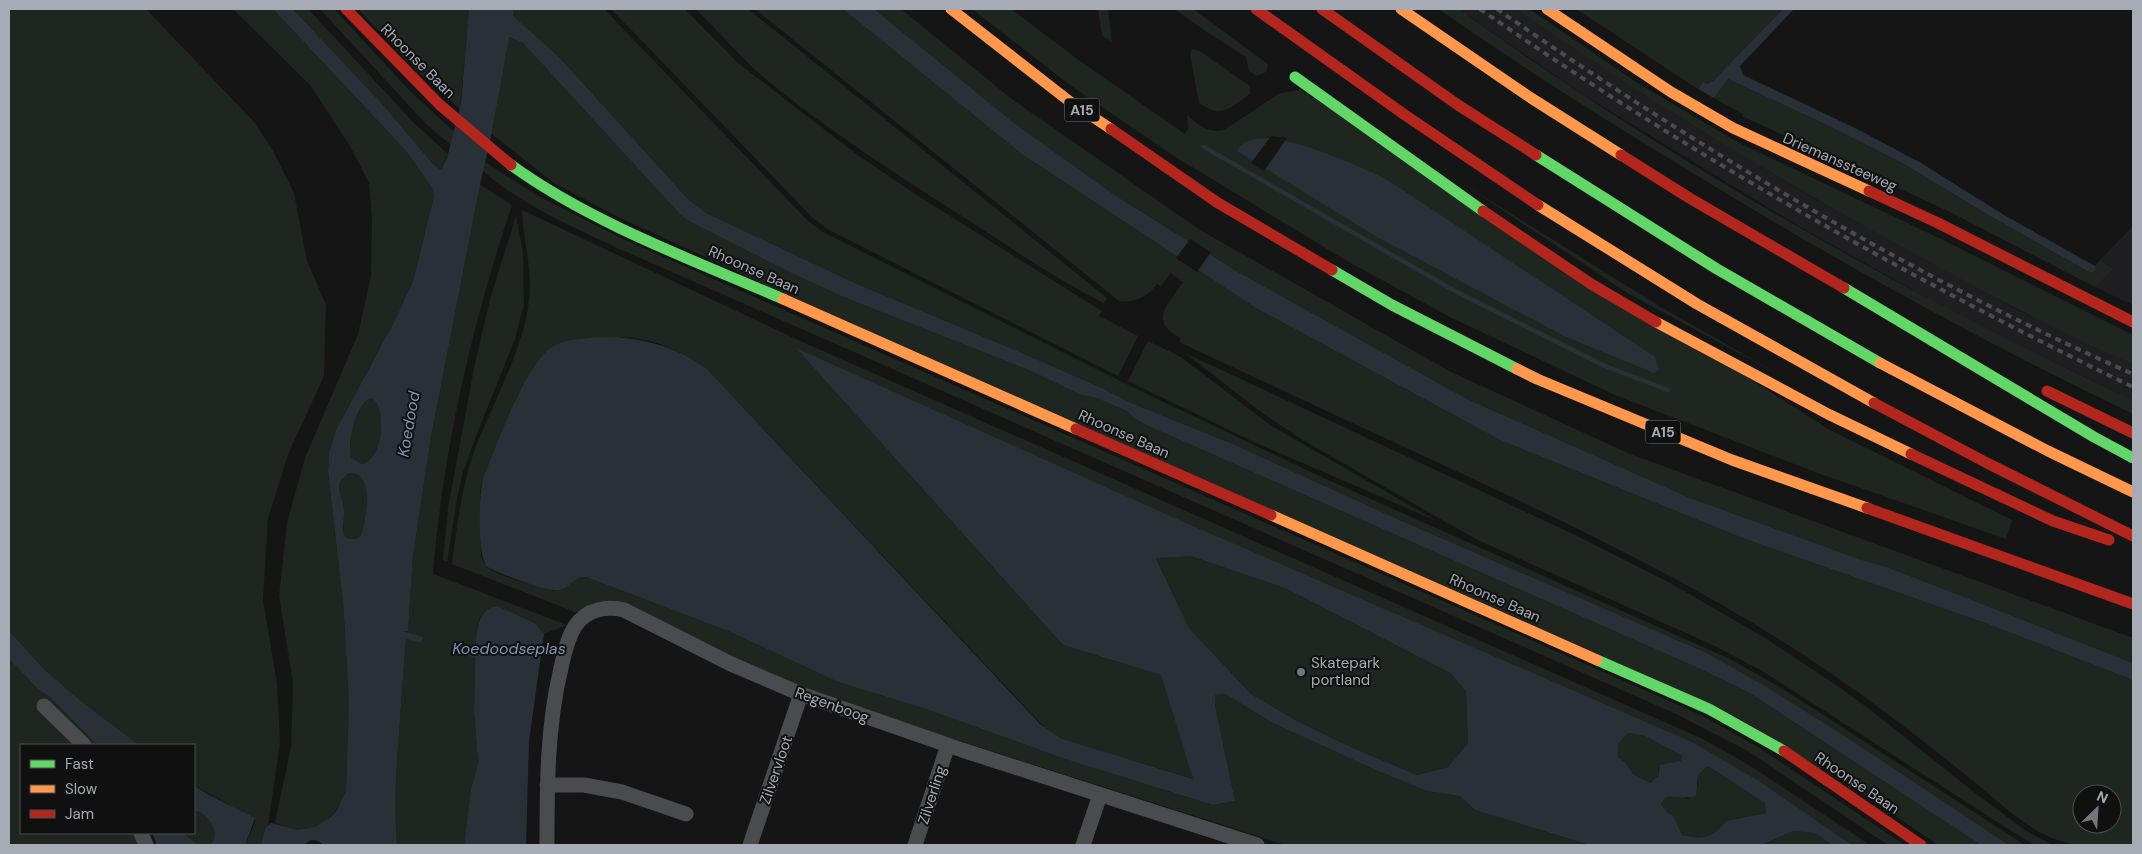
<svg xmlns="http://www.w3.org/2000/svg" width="2142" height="854" font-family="'DM Sans',sans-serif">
<rect width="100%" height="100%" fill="#151516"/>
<path fill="#1f1f21" d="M1459,9H1517L1689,123L1810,196L2014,308L2133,364V400L1969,321L1800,227L1582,94Z
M2133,226V305L2095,287L2114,269L2100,260Z"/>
<path fill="#1f2620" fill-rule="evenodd" d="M9,9H146L255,123L273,151L294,193L307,261L326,305L324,376L289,452L268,518L263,600L277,683L280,743L268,825L265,828L261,845H245L256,820L194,785V745H139L81,701L45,670L9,631Z
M233,9H273L407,152L433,189L434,196L413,281L395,320L336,430L329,451L328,471L343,603L349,701L346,791C339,811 321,833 297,830C290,829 282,825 275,823L291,747L293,683L279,596L287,523L305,458L358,334L371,276L372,218L369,183L350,146L310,85Z
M293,9H308L414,123L448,154L441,170L433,164L385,107Z
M320,9H334L409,90L454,132L451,145L426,124Z
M358,9H469L460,109L420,74Z
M513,9H604L808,221L823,232L1126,384L1317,475L1730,659L1786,691L2025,845H2009L1848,738L1767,687L1707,653L1395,518L1233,444L1131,403L1102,388L1027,355L857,284L706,213L687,198L560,58L512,16Z
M611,9H685L738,63L855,153L915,194L1102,311L1099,316L1138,336L1118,376L829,230L813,218Z
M696,9H748L1107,298L1104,303C1057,280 1013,249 968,220C902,178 835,135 774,86C746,63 721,35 696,9Z
M755,9H843L1023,155L1256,308L1500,440L1745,539L1988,624L2133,680V845C2108,845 2081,849 2057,840C2027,829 2001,804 1977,784C1947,760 1917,736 1886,713C1757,614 1614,545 1467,476C1371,432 1275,387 1179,342L1181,338C1146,320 1170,303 1183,282L1171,273L1161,286L1157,284C1147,297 1136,303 1119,301ZM2082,794H2112V824H2082Z
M874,9H901L1013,100L1200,230L1451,372L1630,454L2133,638V663L1887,567L1862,560L1690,498L1467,399L1238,272L1116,196L1014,123Z
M972,9H1011L1080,61L1185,134L1188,129L1187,115C1200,126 1207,133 1224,130L1280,93L1301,90L1828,429L2012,520L2006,539L1815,472L1615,395L1450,317L1347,261L1174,156L1070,85Z
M1098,9H1108L1112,43L1102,35Z
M1175,9H1193L1268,64L1266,72L1257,76L1249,71L1246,57L1211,35Z
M1439,9H1459C1669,161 1898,290 2133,400V414C1979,340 1829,257 1683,167C1600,117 1518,65 1439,9Z
M1517,9H1529L1636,82L1737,142L1945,241L2133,335V364C2051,329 1973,286 1895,243C1765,172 1638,94 1517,9Z
M1576,9H1783L1714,80L1708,84L1703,82L1698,89Z
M508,37L523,43L680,213L689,221L781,268L841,296L1031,371L1081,395L1094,397L1127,411L1134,418L1146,425L1696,667L1748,692L1981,845H1938L1829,771L618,217L554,183L492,134Z
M1192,49L1198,50L1250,86V94C1230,108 1222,119 1199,103L1190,54Z
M1728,79L1829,126L1904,164L1990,216L2091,273L2096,270L2095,266L2100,260L2114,269L2095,287L1948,211L1742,116L1743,114L1714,98Z
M485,162L536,195L623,239L1703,716L1758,747L1905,845H1888L1748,751L1674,713L622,250C574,227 524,207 483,171Z
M1462,183L1659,306L1778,374L1629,294Z
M480,185L512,205C472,324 443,449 433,574L567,625L544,634L535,623L497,606C475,609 476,635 476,653L466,655L475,658L474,712L478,763L471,789L464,845H397L395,808L397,760L406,640L400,637L423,638L402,631H408L413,556L431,437Z
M522,210L798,340L1703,739L1749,765L1870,845H1852L1762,783L797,349L1063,645L1161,675L1194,779L1060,738L1049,732L707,369C681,350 649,336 616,337C597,338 564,349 544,354L519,393L483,478L480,492L481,556C483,560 484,564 487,567C497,576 539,586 554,591C564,587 576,576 586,577L728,631L838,682L926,709L1065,759L1213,805L1235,801L1215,705V695L1225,694L1275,724L1378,771L1427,791L1460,796L1475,810L1590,845H1286L894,720L820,694L751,666L646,615L575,612L452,564C457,526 461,488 474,452C492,404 523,351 529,301C533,271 523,240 522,210Z
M516,216L523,252L524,304L515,339L476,436L463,472L457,499L447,562L443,560L448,508L475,363L490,299Z
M1148,341L1181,357L1270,425L1437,521L1254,442L1128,381Z
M1185,353L1573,534L1672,584L1765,638L1836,685L1868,708L1974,792L2025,830L2052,845H2035L2013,832L1764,672L1715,646L1480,541L1456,528L1298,437L1261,412Z
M371,398C388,406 383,462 361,464L351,457C347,443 356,403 371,398Z
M349,473C376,470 365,519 362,533C359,539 354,540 347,538L343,532L344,513L339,494L341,480Z
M1191,556L1287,589L1450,673L1466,691L1468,743L1448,767L1417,775L1353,748L1297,721L1251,694L1189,628L1156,557Z
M9,659L38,689L50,697L97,745H21V833H138L143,845H9Z
M1628,733L1645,736L1682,756L1681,761L1658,769V776L1649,783L1633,774L1626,763L1618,757V744Z
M1708,766L1766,803V813L1726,821C1713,838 1703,840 1682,835L1673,815L1668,813L1661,804L1666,797L1677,795L1688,799L1698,785V775Z
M194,810C208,814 222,833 210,845L196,844L183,833H194Z
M1793,831L1815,833L1832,845H1761Z"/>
<path fill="#293037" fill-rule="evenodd" d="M273,9H293L385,107L433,164L441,170L447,158L461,103L469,9H513V16L560,58L687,198L706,213L857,284L1027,355L1102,388L1131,403L1233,444L1395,518L1707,653L1767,687L1848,738L2009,845H1981L1748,692L1696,667L1146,425L1134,418L1127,411L1094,397L1081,395L1031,371L841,296L781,268L689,221L680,214L523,43L509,37L492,132L480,185L431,437L413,556L408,631H402L423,637L421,643L400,637L406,639L397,760L395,808L397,845H323C318,840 310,837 305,845H261L265,828L271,823L298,830L315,827L331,817L337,810L346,791L349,701L343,603L328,471L329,452L336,430L395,320L413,281L434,196L433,189L407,152ZM371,398C388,406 383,462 361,464L351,457C347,443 356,403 371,398ZM349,473C376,471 365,519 362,533C359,539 354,540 347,538C339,531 345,521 344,512C344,500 336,493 341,480Z
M843,9H874L1014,123L1116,196L1238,272L1467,399L1690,498L1862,560L1887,567L2133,663V680L1988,624L1745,539L1500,440L1256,308L1023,155Z
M1783,9H1794L1740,66L1743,75L1857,129L1921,163L2004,215L2095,266L2096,270L2091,273L1990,216L1904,164L1829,126L1728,79L1714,98L1698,89L1703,82L1708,84L1714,80Z
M1270,138C1310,144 1349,162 1386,179L1655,357L1659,370L1654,373L1564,336L1377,237L1237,151C1243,138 1257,139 1270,138Z
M615,337C650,340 679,348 707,369L1040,724L1060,738L1193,779L1161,675L1063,645L796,348L1188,524L1692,742L1762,783L1852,845H1832L1815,833L1793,831L1761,845H1590L1475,810L1460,796L1427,791L1378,771L1275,724L1225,694L1215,695V705L1235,801L1213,805L1065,759L926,709L838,682L728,631L586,577C574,576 570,588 559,590C548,593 499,573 487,567C477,553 479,497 483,478C496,448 526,360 555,345C572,337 596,338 615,337ZM1191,556L1287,589L1450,673L1466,691L1468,743L1448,767L1417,775L1353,748L1297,721L1251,694L1189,628L1156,558ZM1628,733L1645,736L1682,756L1681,761L1660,765L1658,776L1650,783L1633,774L1626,763L1618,757V744ZM1708,766L1765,803L1766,813L1726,821C1713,838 1703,840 1682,835L1673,815L1668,813L1661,804L1666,797C1677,795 1686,799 1696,796L1698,775Z
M497,606L535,623L544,634L529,741L526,845H464L471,789L478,763L474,712L475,658L465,655L467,650L476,652C476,635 476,609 497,606Z
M9,631L45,670L81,701L139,745H97L50,697L38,689L9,659Z
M194,785L207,794L255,818L245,845H210C222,833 208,814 194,810Z
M152,833H183L198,845H157Z"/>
<path fill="#151516" d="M1271,136L1287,138L1264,171L1251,163Z
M1190,239L1211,252L1197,272L1176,258Z"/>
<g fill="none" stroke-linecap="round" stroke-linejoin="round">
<path stroke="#293037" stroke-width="4.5" d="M1204,147L1455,291L1605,366L1668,390"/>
<path stroke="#4a4b4e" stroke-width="15" d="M44,706L84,745
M547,785H584L622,792L686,814
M141,833L146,845
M547,845C547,785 547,726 561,668C564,654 568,636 576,625C587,609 607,606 624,610L731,664L801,694L962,750L1257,845
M750,845L801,694
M915,845L948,745
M1083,845L1100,795"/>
<path stroke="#63d668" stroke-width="11" d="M1295,77L1483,211
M1536,155L1717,269L1880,363
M511,165C591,223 693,260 783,299
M1332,270L1392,305L1517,369
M1844,288L2094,437L2133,458
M1597,660L1709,709L1784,751"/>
<path stroke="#ff974d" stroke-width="11" d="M951,9L1069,101L1111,129
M1401,9L1531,98L1621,155
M1547,9L1671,92L1733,128L1869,191
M1538,205L1697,304L1874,403
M783,299L1076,429
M1656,322L1828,414L1911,454
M1880,363L2048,451L2133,492
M1517,369L1537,379L1732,460L1867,508
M1271,515L1597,660"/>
<path stroke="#b3261e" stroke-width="11" d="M346,9L440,105L511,165
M1256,9L1405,115L1538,205
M1322,9L1458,105L1536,155
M1111,129L1218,203L1332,270
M1621,155L1691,199L1844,288
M1869,191L1938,223L2133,322
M1483,211L1591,284L1656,322
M2047,391L2133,433
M1874,403L1985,462L2133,536
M1076,429L1271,515
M1911,454L2053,521L2109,540
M1867,508L2133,604
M1784,751L1921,845"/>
<path stroke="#4a4b4e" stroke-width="4" stroke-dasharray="6 5" stroke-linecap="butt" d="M1480,9C1687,153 1906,277 2133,387
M1497,9C1694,146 1913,277 2133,374"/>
</g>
<circle fill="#74767e" stroke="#101011" stroke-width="2" cx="1301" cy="672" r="5"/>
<g text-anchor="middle" stroke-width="4" stroke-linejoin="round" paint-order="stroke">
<g fill="#101011" stroke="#7a7c84" stroke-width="1">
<rect x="1064.5" y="98.5" width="35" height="23" rx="4"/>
<rect x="1645.5" y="420.5" width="35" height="23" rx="4"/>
</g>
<g font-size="14" font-weight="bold" fill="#a7abb6">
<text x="1082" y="115">A15</text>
<text x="1663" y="437">A15</text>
</g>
<g font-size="15" fill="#a7abb6" stroke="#101011">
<text transform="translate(418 61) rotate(45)" y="5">Rhoonse Baan</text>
<text transform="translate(1840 162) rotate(24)" y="5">Driemanssteeweg</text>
<text transform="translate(754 270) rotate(24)" y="5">Rhoonse Baan</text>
<text transform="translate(1124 434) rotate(24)" y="5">Rhoonse Baan</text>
<text transform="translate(1495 598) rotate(24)" y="5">Rhoonse Baan</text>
<text transform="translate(832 705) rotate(20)" y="5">Regenboog</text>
<text transform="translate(776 770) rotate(-71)" y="5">Zilvervloot</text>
<text transform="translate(1857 783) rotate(34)" y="5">Rhoonse Baan</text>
<text transform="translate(932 795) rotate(-72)" y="5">Zilverling</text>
</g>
<g font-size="15" fill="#a7abb6" stroke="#101011" text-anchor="start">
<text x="1311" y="668">Skatepark<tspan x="1311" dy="17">portland</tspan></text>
</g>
<g font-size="16" font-style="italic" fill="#7f97b0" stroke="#101011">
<text transform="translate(408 424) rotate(-80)" y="6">Koedood</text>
<text x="509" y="654">Koedoodseplas</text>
</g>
</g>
<rect width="2142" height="854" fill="none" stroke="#a7abb6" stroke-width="20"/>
<rect x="20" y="744" width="175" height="90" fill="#101011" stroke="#4c4e53"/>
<rect x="30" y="760" width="25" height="8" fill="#63d668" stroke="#4c4e53"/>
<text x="65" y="769" font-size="15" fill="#a7abb6">Fast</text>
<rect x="30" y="785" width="25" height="8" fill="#ff974d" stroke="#4c4e53"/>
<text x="65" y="794" font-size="15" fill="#a7abb6">Slow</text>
<rect x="30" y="810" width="25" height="8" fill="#b3261e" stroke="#4c4e53"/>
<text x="65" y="819" font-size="15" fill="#a7abb6">Jam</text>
<g transform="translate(2097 809) rotate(25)"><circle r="24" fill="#101011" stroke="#4c4e53"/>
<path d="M0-4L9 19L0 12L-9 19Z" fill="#74767e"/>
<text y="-8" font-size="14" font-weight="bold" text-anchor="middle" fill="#a7abb6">N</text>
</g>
</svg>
